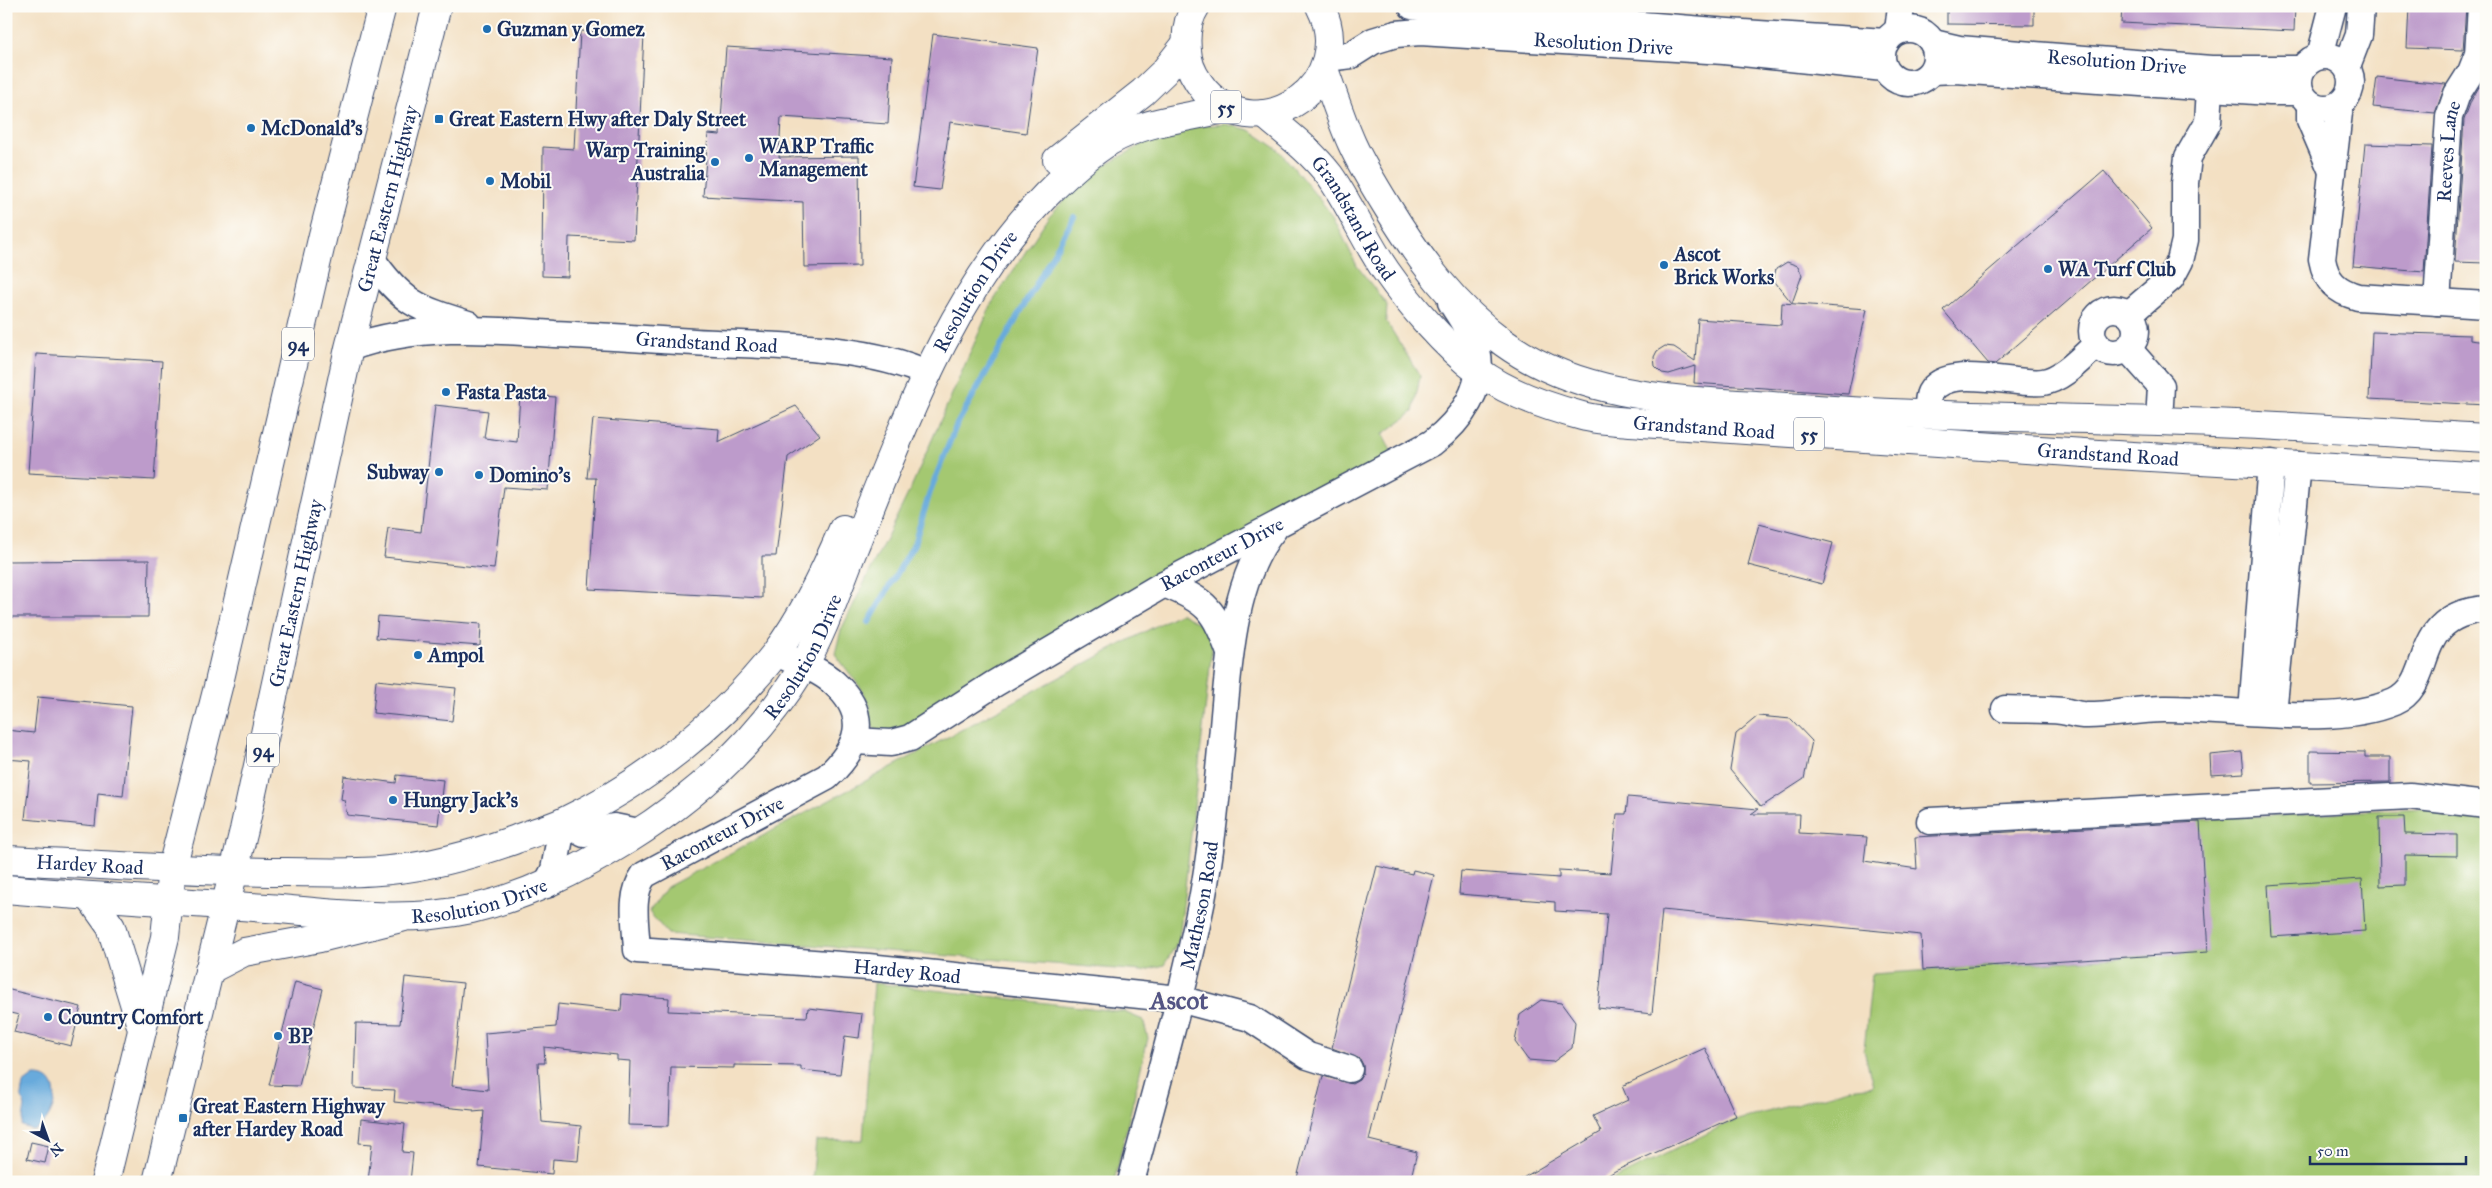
<svg xmlns="http://www.w3.org/2000/svg" width="2492" height="1188" font-family="'IM FELL Great Primer',serif">
<rect width="100%" height="100%" fill="#fdfcf7"/>
<filter id="ink" filterUnits="userSpaceOnUse"><feTurbulence type="fractalNoise" baseFrequency=".02" numOctaves="2"/><feDisplacementMap in="SourceGraphic" scale="10" xChannelSelector="R" yChannelSelector="G"/><feConvolveMatrix kernelMatrix="1 2 1 2 8 2 1 2 1" color-interpolation-filters="sRGB"/></filter>
<filter id="wash" filterUnits="userSpaceOnUse"><feTurbulence type="fractalNoise" baseFrequency=".0096" numOctaves="4" result="noise"/><feDisplacementMap in="SourceGraphic" scale="20" xChannelSelector="R" yChannelSelector="G"/><feGaussianBlur stdDeviation="1.12" result="paint"/><feColorMatrix in="noise" values="0 0 0 0 0 0 0 0 0 0 0 0 0 0 0 0 0 1.4 0 .05"/><feComposite in="paint" operator="in"/></filter>
<g filter="url(#wash)">
<rect width="100%" height="100%" fill="#f3e0c3"/>
<path fill="#a4c871" stroke="#607c68" d="M1225,124L1250,130L1279,150L1333,216L1357,266L1387,305L1386,321L1420,376L1413,412L1383,434L1396,462L1164,584L893,732L881,735L869,723L870,706L860,687L835,654L841,630L909,492L992,303L1049,216L1090,174L1159,135L1190,127Z
M1180,613L1201,625L1213,640L1179,940L1164,965L1142,971L668,934L649,912L667,887Z
M2486,805V1182H1609L1728,1123L1849,1089L1873,1086L1864,1050L1872,974L2207,952L2199,819Z
M874,983L1124,1012L1143,1020L1148,1038L1114,1182H812L816,1141L863,1140Z"/>
<path fill="#68aadc" stroke="#426c9d" d="M34,1076C67,1074 56,1123 33,1130L22,1126L25,1106L21,1095L23,1084Z"/>
<g fill="none" stroke-linecap="round" stroke-linejoin="round">
<path stroke="#68aadc" stroke-width="6" d="M869,622L914,544L931,489L956,426L1074,217"/>
</g>
<g id="blocks">
<path fill="#bd9bcb" d="M1947,6H2034V25L1947,24Z
M2122,6H2295L2294,31L2121,23Z
M2409,6H2466L2463,50L2407,48Z
M580,31L644,34L634,240L569,237L568,277L542,276L543,147L574,149Z
M933,34L1038,48L1026,133L950,122L940,190L913,187Z
M726,47L892,57L888,124L781,117L779,157L859,156L860,266L804,267L803,202L703,196L708,134L720,135Z
M2377,77L2413,81L2446,84L2435,113L2373,107Z
M2479,87H2486V263L2455,262L2464,120L2471,101Z
M2365,144L2432,146L2424,272L2353,266Z
M2104,171L2152,228L1995,364L1988,363L1943,310Z
M1787,262L1798,266L1802,275L1792,303L1775,282L1774,277L1776,269Z
M1782,303L1867,309L1848,394L1694,383L1695,366L1669,374L1662,373L1655,366L1654,357L1657,351L1665,346L1674,347L1695,361L1698,319L1781,325Z
M2372,332L2470,335V340L2486,342V405L2369,399Z
M36,354L162,361L154,480L28,473Z
M520,394L555,397L548,490L504,487L494,569L384,557L388,528L421,532L435,405L488,411L484,438L517,442Z
M796,406L820,435L788,457L776,556H762V598L589,589L596,478H587L593,419L719,429L718,442Z
M1759,524L1833,543L1822,584L1748,565Z
M149,560L148,617H6V561Z
M378,616L481,624L480,646L376,638Z
M376,680L456,688L452,721L373,713Z
M38,697L132,706L123,796L98,793L95,826L25,819L31,761L6,759V730L34,733Z
M1758,716L1791,719L1812,741L1804,779L1761,807L1730,770L1736,734Z
M2310,751L2365,752V757H2390V782L2310,783Z
M2242,752L2244,773L2211,775L2210,755Z
M397,775L443,780L438,825L347,815L344,800L341,799L344,776L396,783Z
M1628,797L1758,809L1751,814H1800L1799,833L1867,837L1864,861L1917,869L1915,837L2200,822L2208,952L1923,970L1921,935L1662,910L1652,1014L1598,1008L1607,914L1555,911V902L1459,894L1461,871L1559,878V870L1611,873L1617,814H1626Z
M2379,817H2404L2405,834L2457,835V856L2405,855V885L2380,886Z
M1377,866L1412,874L1413,870L1434,875L1369,1140L1417,1152L1410,1182H1296L1323,1076L1352,1084L1359,1080L1363,1073V1065L1360,1059L1332,1048Z
M2362,879L2365,931L2271,937L2268,885Z
M405,977L463,983L452,1086L488,1090L485,1033L556,1027L558,1004L621,1011L622,994L669,998L668,1011L807,1017L808,1008L862,1014L859,1038L845,1036L840,1074L801,1070V1066L734,1065V1068L671,1067L669,1126L628,1125L630,1061L617,1060V1055L544,1047L545,1063H538L542,1122L581,1126L578,1161L553,1159L552,1174L479,1167L484,1111L473,1112V1110L394,1102L395,1090L354,1088L356,1023L400,1024Z
M295,982L323,989L299,1086L269,1085Z
M6,989L81,1007L71,1046L14,1032L19,1015L6,1012Z
M1541,1000L1561,1003L1575,1022L1572,1048L1553,1062L1528,1060L1515,1042L1520,1015Z
M1705,1048L1736,1116L1615,1171L1597,1182H1516L1601,1132L1593,1116L1628,1100L1622,1086Z
M361,1119L405,1124L402,1152L413,1153L410,1182H368L372,1144L359,1143Z
M31,1142L49,1146L45,1163L27,1159Z"/>
</g>
</g>
<g filter="url(#ink)">
<use href="#blocks" fill-opacity="0" stroke="#3b4a6d" stroke-width="1"/>
<g fill="none" stroke-linecap="round" stroke-linejoin="round">
<defs>
<g id="minor">
<path d="M1412,6L1728,32L1886,42"/>
<circle cx="1909" cy="56" r="27"/>
<path d="M1898,31L1901,6"/>
<path id="s1" d="M1933,43L1959,49L2211,69H2302"/>
<circle cx="2325" cy="82" r="26"/>
<path d="M2320,56L2333,6"/>
<path id="s2" d="M1327,58L1351,55L1373,41L1396,34L1420,32L1724,51L1884,68"/>
<path d="M2347,66L2359,35L2361,6"/>
<path d="M1933,71L1956,70L2269,92H2300"/>
<path d="M2310,104V120L2331,169"/>
<path d="M2340,104L2322,259C2326,281 2336,291 2358,297L2486,305"/>
<path d="M371,258C402,303 417,308 468,324"/>
<path id="s3" d="M2437,302L2449,117L2457,94L2471,72L2478,54L2481,6"/>
<circle cx="2114" cy="331" r="22"/>
<path d="M2129,314L2171,278L2180,261L2185,240V183L2188,157L2208,122L2211,72"/>
<path id="s4" d="M349,348C415,324 485,329 554,334C601,336 647,339 694,342C763,346 866,344 928,374"/>
<path d="M2128,349L2161,386L2159,421"/>
<path d="M1928,415C1928,409 1927,399 1930,393C1947,362 2014,386 2043,382C2063,379 2081,358 2096,345"/>
<path d="M1164,584C1208,601 1214,610 1230,653"/>
<path id="s5" d="M776,653C794,661 819,669 834,683C871,716 859,747 827,777L644,875C629,896 636,925 637,950L868,967L1179,999L1250,1018L1308,1056L1349,1069"/>
<path d="M2005,709C2024,710 2043,709 2062,711C2070,712 2079,716 2088,715C2113,715 2138,709 2164,709C2231,708 2332,728 2394,702C2437,683 2408,615 2486,609"/>
<path d="M2252,712L2271,463"/>
<path d="M2273,713L2298,465"/>
<path id="s6" d="M855,741L891,743L910,738L994,684L1164,584L1432,443C1460,422 1486,387 1477,350C1472,333 1460,317 1451,302"/>
<path d="M1930,821L2410,796L2486,805"/>
<path d="M563,822L584,834L614,827L639,832"/>
<path d="M546,885L554,870L563,822"/>
<path id="s7" d="M1131,1182C1156,1088 1183,995 1202,900C1212,847 1217,792 1222,738C1228,674 1231,580 1274,529"/>
</g>
<g id="major">
<path d="M1196,6C1186,21 1185,40 1188,58C1190,70 1197,81 1205,91C1262,153 1359,81 1320,6"/>
<path d="M1324,69C1333,94 1341,120 1352,144C1362,166 1375,187 1388,208C1420,260 1454,307 1504,343C1586,402 1691,400 1786,407C1911,416 2035,417 2159,421C2268,424 2377,432 2486,438"/>
<path id="s8" d="M1264,114C1287,133 1312,152 1330,176C1351,206 1365,241 1386,271C1409,304 1446,347 1478,371C1506,392 1548,407 1582,416C1601,421 1623,421 1642,423L2099,454L2486,477"/>
<path d="M1057,160L1143,92L1164,72L1186,44"/>
<path id="s9" d="M6,860C100,864 193,872 287,872C321,872 356,874 390,870C432,866 474,854 514,840C530,833 549,829 565,821C645,783 720,724 775,654C803,617 825,571 843,529"/>
<path id="s10" d="M6,889C93,897 180,902 267,908C335,913 403,924 471,909C528,896 578,870 627,840C696,797 758,740 801,670C823,633 837,590 853,550C904,425 951,292 1047,194C1066,175 1087,155 1110,141C1147,120 1188,118 1228,108"/>
</g>
<g id="highway">
<path d="M89,896L111,927L142,1029"/>
<path d="M209,970L244,952L320,938L401,918"/>
<path d="M105,1182L165,937L172,868L219,683L323,235L382,6"/>
<path id="s11" d="M157,1182L244,830L349,348L437,6"/>
</g>
</defs>
<use href="#minor" stroke="#3b4a6d" stroke-width="29"/>
<use href="#major" stroke="#3b4a6d" stroke-width="30"/>
<use href="#highway" stroke="#3b4a6d" stroke-width="30"/>
<use href="#minor" stroke="#fff" stroke-width="26"/>
<use href="#major" stroke="#fff" stroke-width="28"/>
<use href="#highway" stroke="#fff" stroke-width="28"/>
</g>
</g>
<g fill="#1f6fb2" stroke="#fdfcf7" stroke-width="2">
<circle cx="487" cy="29" r="5"/>
<rect x="434" y="114" width="10" height="10" rx="2.5"/>
<circle cx="251" cy="128" r="5"/>
<circle cx="749" cy="158" r="5"/>
<circle cx="715" cy="162" r="5"/>
<circle cx="490" cy="181" r="5"/>
<circle cx="1664" cy="265" r="5"/>
<circle cx="2048" cy="269" r="5"/>
<circle cx="446" cy="392" r="5"/>
<circle cx="439" cy="472" r="5"/>
<circle cx="479" cy="475" r="5"/>
<circle cx="418" cy="655" r="5"/>
<circle cx="393" cy="800" r="5"/>
<circle cx="48" cy="1017" r="5"/>
<circle cx="278" cy="1036" r="5"/>
<rect x="178" y="1113" width="10" height="10" rx="2.5"/>
</g>
<g text-anchor="middle" stroke-width="4" stroke-linejoin="round" paint-order="stroke">
<g fill="#fdfcf7" stroke="#5f6c8c" stroke-width="1">
<rect x="1211" y="90.5" width="30" height="33" rx="4"/>
<rect x="282" y="327.5" width="32" height="33" rx="4"/>
<rect x="1794" y="417.5" width="30" height="33" rx="4"/>
<rect x="247" y="733.5" width="32" height="33" rx="4"/>
</g>
<g font-size="19" font-weight="bold" fill="#1b2f5e">
<text x="1226" y="114">55</text>
<text x="298" y="351">94</text>
<text x="1809" y="441">55</text>
<text x="263" y="757">94</text>
</g>
<g font-size="20" font-weight="bold" fill="#1b2f5e" stroke="#fdfcf7" text-anchor="start">
<text x="497" y="36">Guzman y Gomez</text>
<text x="449" y="126">Great Eastern Hwy after Daly Street</text>
<text x="261" y="135">McDonald's</text>
<text x="759" y="153">WARP Traffic<tspan x="759" dy="23">Management</tspan></text>
<text x="705" y="157" text-anchor="end">Warp Training<tspan x="705" dy="23">Australia</tspan></text>
<text x="500" y="188">Mobil</text>
<text x="1674" y="261">Ascot<tspan x="1674" dy="23">Brick Works</tspan></text>
<text x="2058" y="276">WA Turf Club</text>
<text x="456" y="399">Fasta Pasta</text>
<text x="429" y="479" text-anchor="end">Subway</text>
<text x="489" y="482">Domino's</text>
<text x="428" y="662">Ampol</text>
<text x="403" y="807">Hungry Jack's</text>
<text x="58" y="1024">Country Comfort</text>
<text x="288" y="1043">BP</text>
<text x="193" y="1113">Great Eastern Highway<tspan x="193" dy="23">after Hardey Road</tspan></text>
</g>
<g font-size="20" fill="#1b2f5e" stroke="#fdfcf7">
<text dy="7" stroke="none"><textPath href="#s2" startOffset="282">Resolution Drive</textPath></text>
<text dy="7" stroke="none"><textPath href="#s1" startOffset="185">Resolution Drive</textPath></text>
<text dy="7" stroke="none"><textPath href="#s3" startOffset="151">Reeves Lane</textPath></text>
<text dy="7" stroke="none"><textPath href="#s11" startOffset="1010">Great Eastern Highway</textPath></text>
<text dy="7" stroke="none"><textPath href="#s8" startOffset="139">Grandstand Road</textPath></text>
<text dy="7" stroke="none"><textPath href="#s10" startOffset="1301">Resolution Drive</textPath></text>
<text dy="7" stroke="none"><textPath href="#s4" startOffset="360">Grandstand Road</textPath></text>
<text dy="7" stroke="none"><textPath href="#s8" startOffset="574">Grandstand Road</textPath></text>
<text dy="7" stroke="none"><textPath href="#s8" startOffset="979">Grandstand Road</textPath></text>
<text dy="7" stroke="none"><textPath href="#s6" startOffset="418">Raconteur Drive</textPath></text>
<text dy="7" stroke="none"><textPath href="#s11" startOffset="605">Great Eastern Highway</textPath></text>
<text dy="7" stroke="none"><textPath href="#s10" startOffset="896">Resolution Drive</textPath></text>
<text transform="translate(722 833) rotate(-28)" y="7">Raconteur Drive</text>
<text dy="7" stroke="none"><textPath href="#s9" startOffset="84">Hardey Road</textPath></text>
<text dy="7" stroke="none"><textPath href="#s10" startOffset="476">Resolution Drive</textPath></text>
<text dy="7" stroke="none"><textPath href="#s7" startOffset="285">Matheson Road</textPath></text>
<text dy="7" stroke="none"><textPath href="#s5" startOffset="732">Hardey Road</textPath></text>
</g>
<g font-size="25" font-weight="bold" fill="#545584" stroke="#fdfcf7">
<text x="1179" y="1009">Ascot</text>
</g>
</g>
<rect width="2492" height="1188" fill="none" stroke="#fdfcf7" stroke-width="25"/>
<g transform="translate(48 1140) rotate(139)" stroke="#fdfcf7" stroke-width="4" paint-order="stroke">
<path d="M0-4L9 19L0 12L-9 19Z" fill="#1b2f5e"/>
<text y="-8" font-size="14" font-weight="bold" text-anchor="middle" fill="#1b2f5e">N</text>
</g>
<path d="M2310 1156v8h156v-8" fill="none" stroke="#1b2f5e" stroke-width="2.5"/>
<text x="2317" y="1156" font-size="15" fill="#1b2f5e" stroke="#fdfcf7" stroke-width="4" paint-order="stroke">50 m</text>
</svg>
